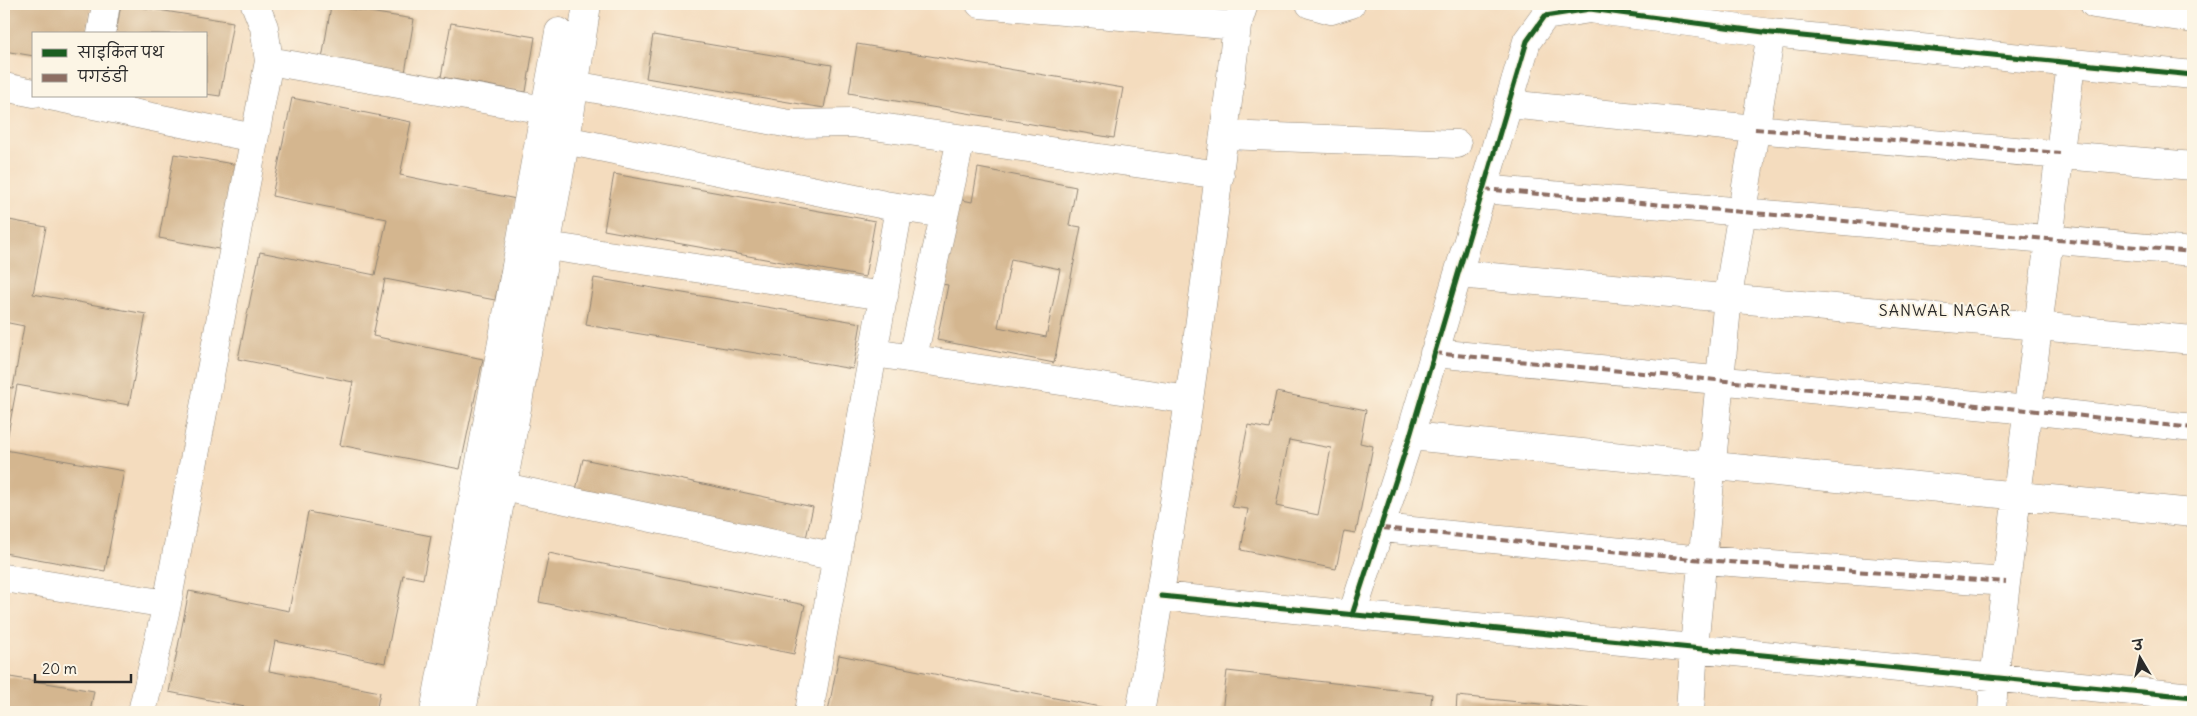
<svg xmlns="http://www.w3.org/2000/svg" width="2197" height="716" font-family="Delius,'Playpen Sans Deva',sans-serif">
<rect width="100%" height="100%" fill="#fcf5e5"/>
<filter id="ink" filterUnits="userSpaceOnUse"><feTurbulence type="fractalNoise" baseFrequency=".02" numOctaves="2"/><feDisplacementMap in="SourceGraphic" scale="10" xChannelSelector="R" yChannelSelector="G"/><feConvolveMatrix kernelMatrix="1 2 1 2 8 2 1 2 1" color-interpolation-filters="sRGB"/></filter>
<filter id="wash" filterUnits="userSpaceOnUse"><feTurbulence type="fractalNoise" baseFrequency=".0096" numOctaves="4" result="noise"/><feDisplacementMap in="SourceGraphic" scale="20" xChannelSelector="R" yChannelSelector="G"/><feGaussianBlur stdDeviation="1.12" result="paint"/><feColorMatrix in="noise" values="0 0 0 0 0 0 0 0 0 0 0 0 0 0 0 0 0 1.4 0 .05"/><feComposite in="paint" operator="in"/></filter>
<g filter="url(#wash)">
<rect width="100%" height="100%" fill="#f4dcbe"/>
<g id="blocks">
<path fill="#d4b68f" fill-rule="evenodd" d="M4,4H92L87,34H34V56L4,51Z
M121,4L233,22L220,96L206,94V34H116Z
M331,6L414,19L404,79L321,65Z
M451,23L535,37L526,92L441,77Z
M653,35L832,65L824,108L646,78Z
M857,44L1123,88L1114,138L849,93Z
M292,98L411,122L400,175L516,199L495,300L385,279L373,336L483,359L460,469L340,445L353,382L238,359L260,252L375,275L387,219L272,196Z
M174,154L239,165L224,250L159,238Z
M978,168L1076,187L1069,225L1081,227L1054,363L937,340L948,285L935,283L953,198L972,202ZM1011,259L1060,269L1046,337L998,327Z
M614,174L875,221L865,277L604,230Z
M4,219L46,227L33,294L146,314L129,405L17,385L5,450L124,471L105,571L4,553V387L13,388L24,326L4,322Z
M594,278L861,323L853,369L586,325Z
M1276,392L1366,410L1360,443L1373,446L1356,533L1344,531L1336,569L1241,550L1248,509L1232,507L1248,425L1269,429ZM1289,440L1331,448L1318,515L1276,506Z
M583,459L813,507L804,547L574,499Z
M308,512L431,536L423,579L403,575L385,663L275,641L269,671L380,692L376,712H270L169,692L189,591L289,611Z
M549,553L805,605L794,654L539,602Z
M839,655L1110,709L1109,712H828Z
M1227,671L1432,694L1430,712H1222Z
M4,676L94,691L90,712H4Z
M1457,696L1613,711V712H1456Z
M526,707L547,711V712H525Z"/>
</g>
</g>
<g filter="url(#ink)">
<use href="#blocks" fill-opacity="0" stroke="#908474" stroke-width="1"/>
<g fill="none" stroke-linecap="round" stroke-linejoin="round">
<defs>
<path id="minor" d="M980,4L1237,26
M1310,4L1331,10L1351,4
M2094,4L2193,19
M101,34L106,4
M269,61L545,110
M574,85L790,124L852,123L1220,175
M4,87L34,93
M50,96L254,138
M1508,104L1755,129L2193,166
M1224,135L1457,144
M565,140L885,205L944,214
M1483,189L2193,252
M547,246L884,296
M1458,274L2193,340
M874,353L1189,400
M1434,353L2028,410L2193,428
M913,357L961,139
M1410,436L2193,513
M504,487L837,557
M1382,528L1702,560L2006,582
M4,578L167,604
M1161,596L2193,697
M1352,615L1410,436L1527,41L1545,16L1590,9L1771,33L2193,75
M142,712L167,604L269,61L264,27L255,4
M434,712L559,32
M462,712L569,121L587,4
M809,712L899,208
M1140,712C1180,485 1210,255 1237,26L1244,4
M1690,712L1694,647L1728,297L1771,33
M1992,712L1994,679L2071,64"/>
</defs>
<use href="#minor" stroke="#908474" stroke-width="29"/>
<use href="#minor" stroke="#fff" stroke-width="28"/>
<path stroke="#8d6e63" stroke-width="4" stroke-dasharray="8 4" stroke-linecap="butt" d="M1755,129L2060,153
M1483,189L2193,252
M1434,353L2028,410L2193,428
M1382,528L1702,560L2006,582"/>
<defs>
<path id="cycleway" d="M1161,596L2193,697
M1352,615L1410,436L1527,41L1545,16L1590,9L1771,33L2193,75"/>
</defs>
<use href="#cycleway" stroke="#fcf5e5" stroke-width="8"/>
<use href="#cycleway" stroke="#1b5e20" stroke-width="5"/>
</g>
</g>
<g text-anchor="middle" stroke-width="4" stroke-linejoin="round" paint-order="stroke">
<g font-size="16" letter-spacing="1" fill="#2b2b2b" stroke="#fcf5e5">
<text x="1945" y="316">SANWAL NAGAR</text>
</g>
</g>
<rect width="2197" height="716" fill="none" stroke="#fcf5e5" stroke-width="20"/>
<rect x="32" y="32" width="175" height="65" fill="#fcf5e5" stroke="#a8a49b"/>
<rect x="42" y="49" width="25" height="8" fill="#1b5e20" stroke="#a8a49b"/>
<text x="78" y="58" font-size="15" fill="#2b2b2b">साइकिल पथ</text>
<rect x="42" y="74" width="25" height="8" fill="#8d6e63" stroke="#a8a49b"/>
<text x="78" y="82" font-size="15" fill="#2b2b2b">पगडंडी</text>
<g transform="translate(2140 658) rotate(351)" stroke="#fcf5e5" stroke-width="4" paint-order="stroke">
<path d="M0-4L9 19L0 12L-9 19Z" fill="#2b2b2b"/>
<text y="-8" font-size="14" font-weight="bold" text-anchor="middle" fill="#2b2b2b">उ</text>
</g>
<path d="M35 674v8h96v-8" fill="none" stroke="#2b2b2b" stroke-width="2.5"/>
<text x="42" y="674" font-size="15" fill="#2b2b2b" stroke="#fcf5e5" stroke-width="4" paint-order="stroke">20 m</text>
</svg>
